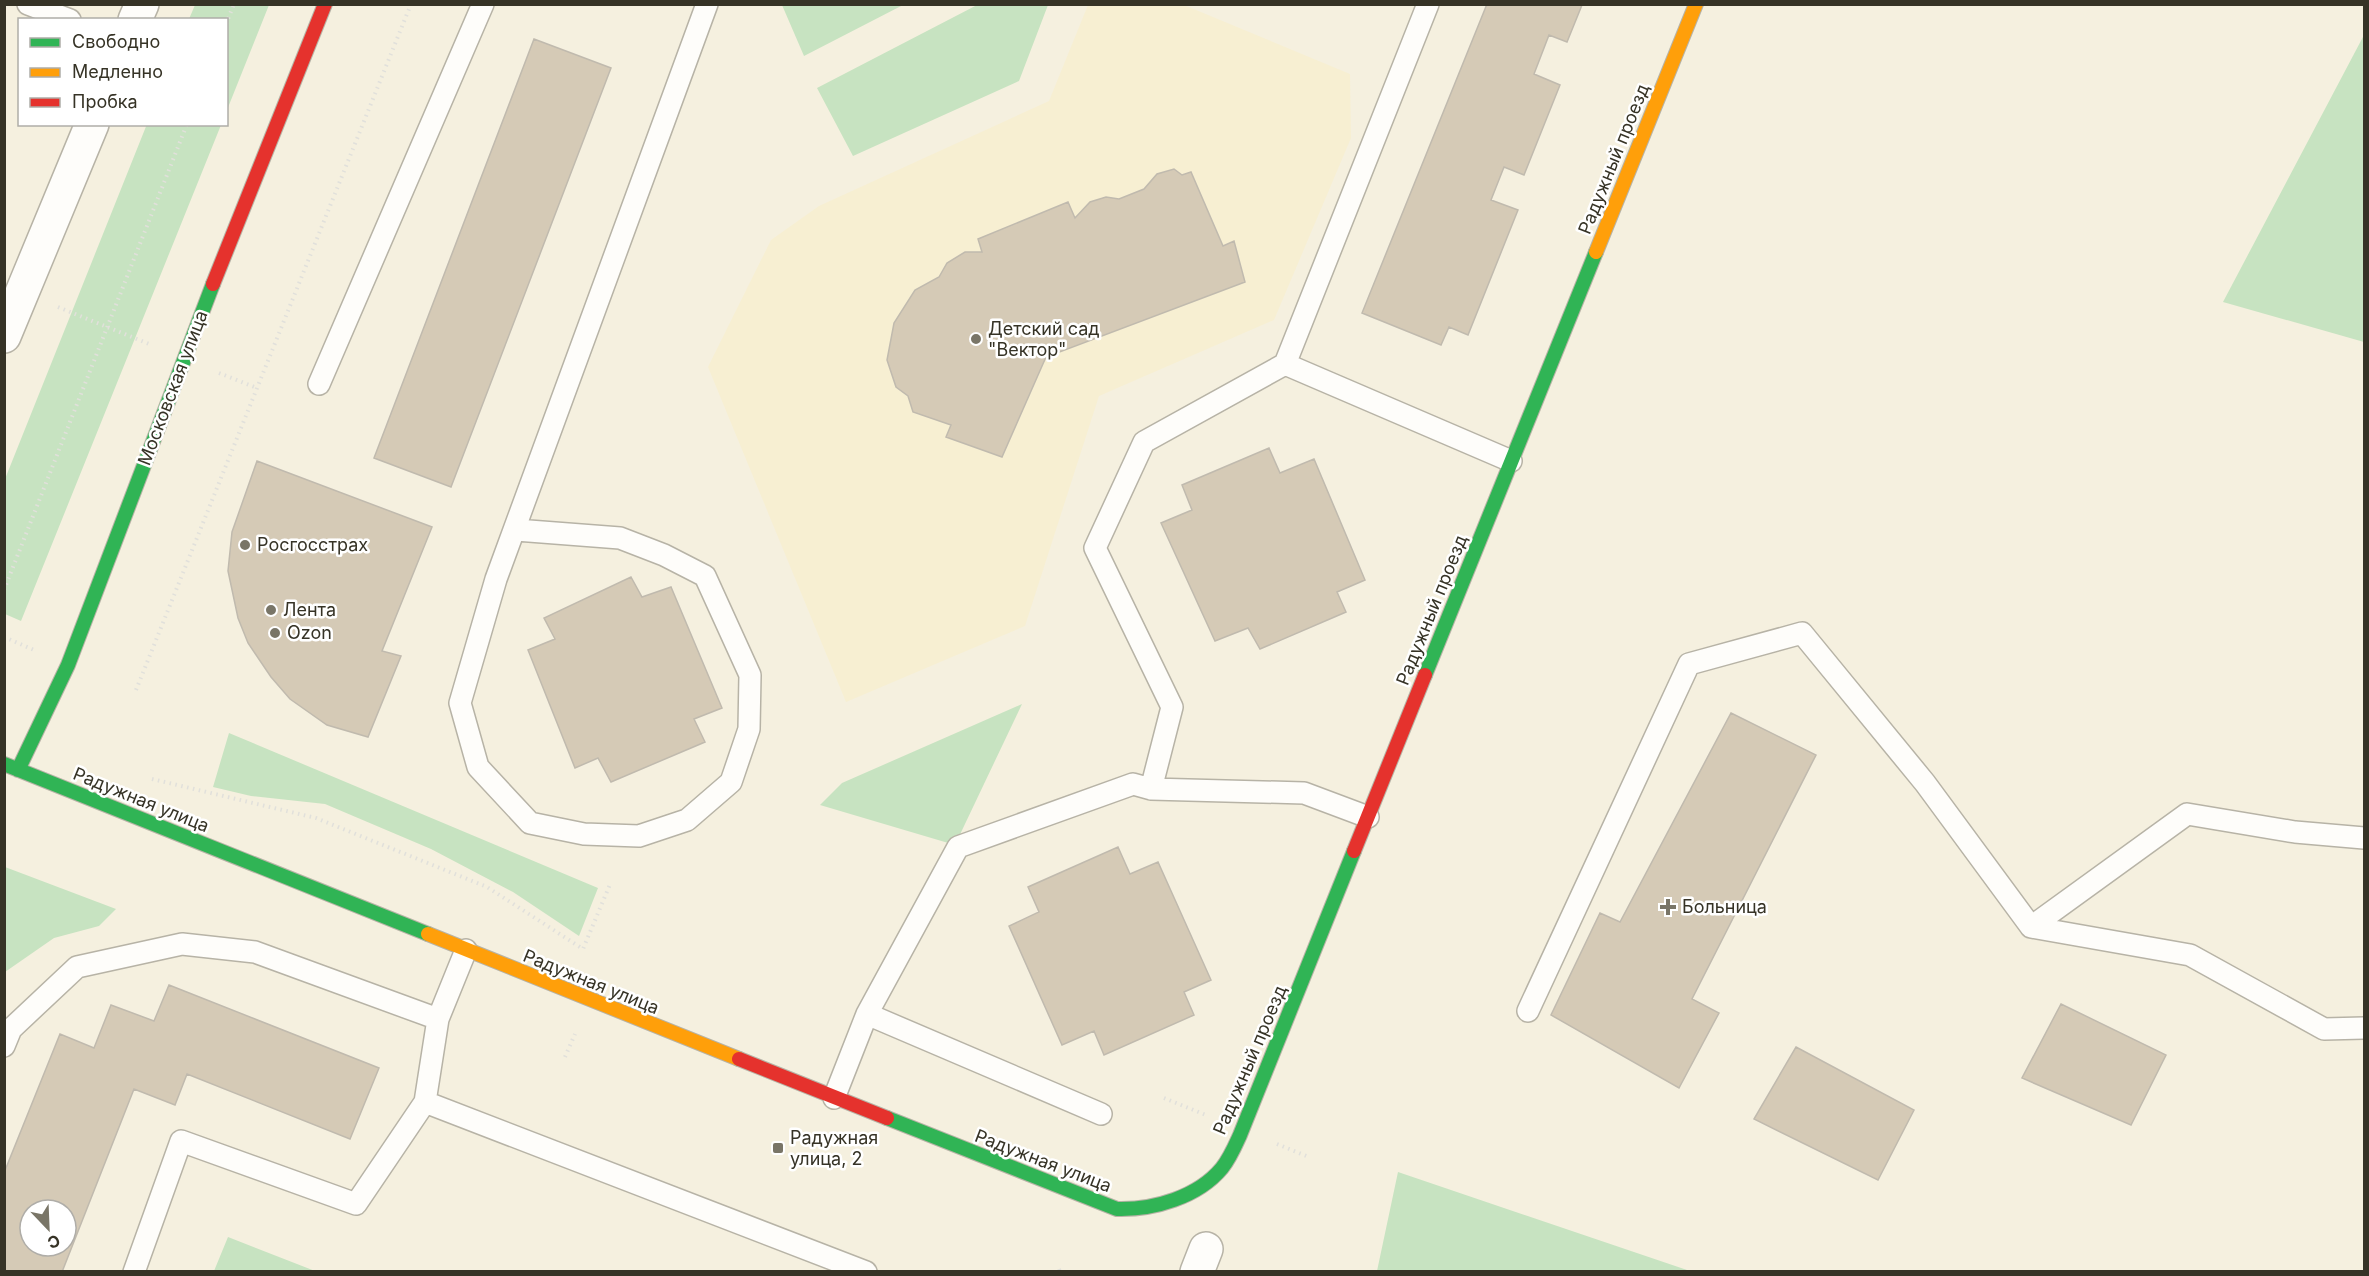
<svg xmlns="http://www.w3.org/2000/svg" width="2369" height="1276" font-family="Inter,sans-serif">
<rect width="100%" height="100%" fill="#f5f0df"/>
<path fill="#f7efd2" d="M1088,5H1184L1350,74L1351,138L1274,320L1099,396L1025,626L846,702L708,367L771,240L819,206L1049,101Z"/>
<path fill="#c7e3c1" d="M979,4L1048,5L1019,81L853,156L817,88Z
M195,5H269L227,110L226,20L189,19Z
M782,5H903L804,56Z
M2364,35V342L2223,302Z
M147,124L221,125L21,621L5,614V479Z
M1022,704L955,845L820,805L842,783Z
M229,733L598,888L579,936L513,892L431,849L325,804L251,796L213,787Z
M5,867L116,909L99,926L54,938L5,972Z
M1398,1172L1690,1271H1377Z
M228,1237L315,1271H214Z"/>
<path fill="#d5cab6" stroke="#c0baae" stroke-width="1.5" fill-rule="evenodd" d="M1487,4L1582,5L1567,42L1549,35L1534,74L1560,85L1524,175L1504,167L1491,200L1518,210L1468,335L1449,327L1441,345L1362,313Z
M534,39L611,68L451,487L374,458Z
M1174,169L1182,175L1191,172L1223,246L1234,241L1245,282L1046,357L1002,457L946,437L951,425L913,412L908,396L896,387L887,360L894,323L915,290L939,277L947,263L965,252H982L978,239L1068,202L1075,218L1090,202L1106,197L1119,199L1144,189L1157,174Z
M1269,448L1280,473L1314,459L1365,580L1337,592L1346,612L1260,649L1248,628L1215,641L1161,523L1192,510L1182,485Z
M257,461L432,527L382,651L401,656L368,737L327,725L290,699L271,677L248,643L238,618L228,571L232,532Z
M631,577L642,597L671,587L722,708L694,719L705,742L611,782L598,758L575,768L528,650L555,639L544,618Z
M1731,713L1816,755L1692,999L1719,1013L1679,1088L1551,1015L1600,913L1620,922Z
M1118,847L1130,874L1158,862L1211,980L1184,992L1194,1015L1104,1055L1094,1031L1062,1045L1009,926L1039,912L1028,887Z
M169,985L379,1068L350,1139L187,1074L175,1105L134,1089L62,1272H4V1173L60,1034L94,1048L111,1005L154,1021ZM30,1210H66V1246H30Z
M2061,1004L2166,1055L2131,1125L2022,1078Z
M1796,1047L1914,1110L1878,1180L1754,1119Z"/>
<g fill="none" stroke-linecap="round" stroke-linejoin="round">
<defs>
<path id="lane" d="M28,4L70,20
M1285,364L1511,461
M319,384L483,4
M516,530L620,538L664,555L705,576L750,675L749,729L731,782L687,820L639,836L584,834L530,823L478,767L460,703L496,579L707,4
M1151,789L1172,707L1095,548L1144,442L1285,364L1428,4
M2031,927L2190,955L2324,1029L2364,1028
M1528,1011L1689,664L1802,633L1925,783L2031,927L2187,814L2295,832L2364,838
M867,1014L1101,1114
M4,1046L11,1029L77,967L182,944L255,952L438,1019
M834,1098L867,1014L958,847L1133,784L1151,789L1304,793L1368,817
M425,1102L866,1272
M134,1272L181,1141L356,1204L425,1102L438,1019L466,950"/>
<path id="street" d="M135,20L142,4
M4,336L92,124
M1197,1272L1206,1249"/>
<path id="fast" d="M1425,675L1596,252
M4,764L428,934
M18,770L68,665L213,284
M887,1118L1117,1209C1154,1210 1198,1197 1222,1168C1230,1158 1235,1146 1240,1135L1354,851"/>
<path id="slow" d="M1596,252L1696,4
M428,934L739,1059"/>
<path id="jam" d="M213,284L325,4
M1354,851L1425,675
M739,1059L887,1118"/>
</defs>
<use href="#lane" stroke="#b7b3a6" stroke-width="24"/>
<use href="#street" stroke="#b7b3a6" stroke-width="36"/>
<use href="#fast" stroke="#b7b3a6" stroke-width="16"/>
<use href="#slow" stroke="#b7b3a6" stroke-width="16"/>
<use href="#jam" stroke="#b7b3a6" stroke-width="16"/>
<path stroke="#e1e0db" stroke-width="4" stroke-dasharray="1.5 4.5" stroke-linecap="butt" d="M226,24L234,4
M58,307L149,344
M219,373L257,388
M4,590L187,124
M4,637L34,650
M136,690L411,4
M152,779L316,818L487,887L583,949L611,882
M565,1057L575,1034
M1164,1098L1206,1115
M1277,1144L1309,1157
M1059,1269L1060,1272"/>
<use href="#lane" stroke="#fefdfa" stroke-width="21"/>
<use href="#street" stroke="#fefdfa" stroke-width="33"/>
<use href="#fast" stroke="#30b455" stroke-width="14"/>
<use href="#slow" stroke="#ff9f0a" stroke-width="14"/>
<use href="#jam" stroke="#e5322d" stroke-width="14"/>
</g>
<g fill="#797567" stroke="#fff" stroke-width="2">
<circle cx="976" cy="339" r="6"/>
<circle cx="245" cy="545" r="6"/>
<circle cx="271" cy="610" r="6"/>
<circle cx="275" cy="633" r="6"/>
<path d="M1665 898h6v6h6v6h-6v6h-6v-6h-6v-6h6z"/>
<rect x="772" y="1142" width="12" height="12" rx="3"/>
</g>
<g text-anchor="middle" stroke-width="5" stroke-linejoin="round" paint-order="stroke">
<g font-size="18" fill="#363326" stroke="#fff">
<text transform="translate(1614 159) rotate(-68)" y="6">Радужный проезд</text>
<text transform="translate(173 388) rotate(-69)" y="6">Московская улица</text>
<text transform="translate(1432 610) rotate(-68)" y="6">Радужный проезд</text>
<text transform="translate(141 800) rotate(22)" y="6">Радужная улица</text>
<text transform="translate(591 982) rotate(22)" y="6">Радужная улица</text>
<text transform="translate(1250 1060) rotate(-67)" y="6">Радужный проезд</text>
<text transform="translate(1043 1161) rotate(21)" y="6">Радужная улица</text>
</g>
<g font-size="18" fill="#363326" stroke="#fff" text-anchor="start">
<text x="988" y="335">Детский сад<tspan x="988" dy="21">"Вектор"</tspan></text>
<text x="257" y="551">Росгосстрах</text>
<text x="283" y="616">Лента</text>
<text x="287" y="639">Ozon</text>
<text x="1682" y="913">Больница</text>
<text x="790" y="1144">Радужная<tspan x="790" dy="21">улица, 2</tspan></text>
</g>
</g>
<rect width="2369" height="1276" fill="none" stroke="#363326" stroke-width="12"/>
<rect x="18" y="18" width="210" height="108" fill="#ffffff" stroke="#afada8" stroke-width="1.5"/>
<rect x="30" y="38" width="30" height="9" fill="#30b455" stroke="#afada8" stroke-width="1.5"/>
<text x="72" y="48" font-size="18" fill="#363326">Свободно</text>
<rect x="30" y="68" width="30" height="9" fill="#ff9f0a" stroke="#afada8" stroke-width="1.5"/>
<text x="72" y="78" font-size="18" fill="#363326">Медленно</text>
<rect x="30" y="98" width="30" height="9" fill="#e5322d" stroke="#afada8" stroke-width="1.5"/>
<text x="72" y="108" font-size="18" fill="#363326">Пробка</text>
<g transform="translate(48 1228) rotate(157)"><circle r="28" fill="#ffffff" stroke="#afada8" stroke-width="1.5"/>
<path d="M0-4.5L10 22L0 15L-10 22Z" fill="#797567"/>
<text y="-9" font-size="16" font-weight="bold" text-anchor="middle" fill="#363326">С</text>
</g>
</svg>
